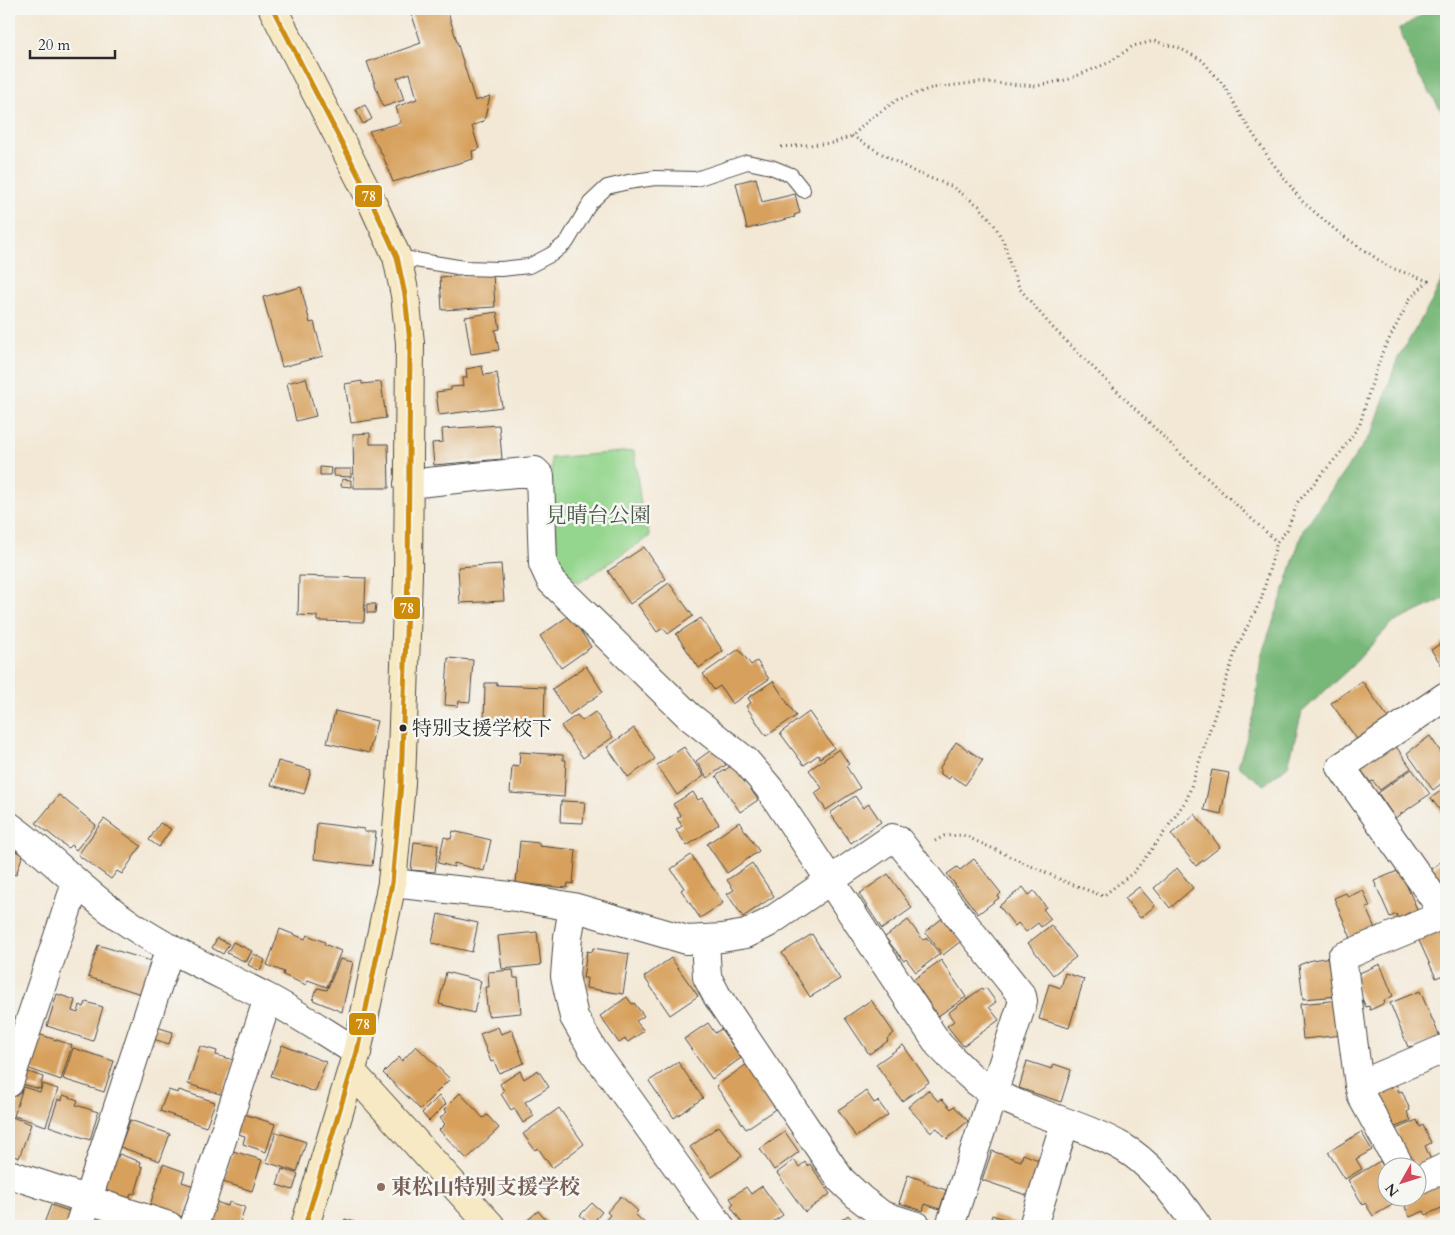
<svg xmlns="http://www.w3.org/2000/svg" width="1455" height="1235" font-family="Cardo,'Noto Serif JP',serif">
<rect width="100%" height="100%" fill="#f6f6f2"/>
<filter id="ink" filterUnits="userSpaceOnUse"><feTurbulence type="fractalNoise" baseFrequency=".02" numOctaves="2"/><feDisplacementMap in="SourceGraphic" scale="10" xChannelSelector="R" yChannelSelector="G"/><feConvolveMatrix kernelMatrix="1 2 1 2 8 2 1 2 1" color-interpolation-filters="sRGB"/></filter>
<filter id="wash" filterUnits="userSpaceOnUse"><feTurbulence type="fractalNoise" baseFrequency=".0096" numOctaves="4" result="noise"/><feDisplacementMap in="SourceGraphic" scale="20" xChannelSelector="R" yChannelSelector="G"/><feGaussianBlur stdDeviation="1.12" result="paint"/><feColorMatrix in="noise" values="0 0 0 0 0 0 0 0 0 0 0 0 0 0 0 0 0 1.4 0 .05"/><feComposite in="paint" operator="in"/></filter>
<g filter="url(#wash)">
<rect width="100%" height="100%" fill="#f3e8d5"/>
<path fill="#94d68d" stroke="#60805c" d="M634,451L642,513L650,536L579,583L558,564L551,458Z"/>
<path fill="#77b778" stroke="#517152" d="M1432,9H1446V118L1418,74L1399,29Z
M1446,270V598L1391,624L1351,667L1302,712L1288,766L1264,785L1238,766L1254,715L1261,656L1280,602L1303,530L1373,431L1397,360L1432,301Z"/>
<g id="blocks">
<path fill="#d7a05c" d="M410,9H447L475,101L490,96L484,121L472,126L479,149L472,151L473,159L393,182L383,156L369,131L401,123L396,107L417,99L410,73L397,78L404,100L383,107L367,62L421,43Z
M365,105L372,119L363,124L356,110Z
M756,178L762,202L795,194L800,213L794,215L795,217L747,229L736,183Z
M493,274L495,307L442,310L440,277Z
M301,287L310,323L314,322L323,356L282,367L263,297Z
M497,312L500,329L495,330L499,350L471,354L465,317Z
M482,366L484,375L497,373L502,407L439,415L436,392L451,390V387L463,386L462,378H467L466,369Z
M306,378L316,416L296,421L287,383Z
M362,381V384L381,382L386,418L351,423L345,384Z
M499,425L502,459L434,465L432,443L443,442L442,429Z
M370,433V444H388L389,488H354L353,434Z
M320,467L331,468L330,475H320Z
M334,469H351V477L334,476Z
M342,479L351,480V487L341,486Z
M644,547L666,579L630,604L608,571Z
M501,564L504,601L460,603L458,567Z
M299,576L366,578L364,622L317,621V616L298,615Z
M669,583L693,616L668,634L663,628L657,632L638,605Z
M367,604H376L375,613H367Z
M570,615L591,647L561,668L540,636Z
M701,618L723,651L699,668L676,634Z
M1446,640V671L1431,650Z
M739,649L751,665L757,661L769,679L732,704L720,686L714,690L703,674Z
M448,658L473,660L470,702L459,701L458,706L445,705Z
M586,666L603,692L569,715L552,689Z
M773,681L796,716L766,736L746,706L751,703L748,698Z
M1362,681L1389,719L1359,742L1331,703Z
M485,683H497V685L545,687L544,723L509,721V724L484,723Z
M335,711L377,721L369,753L327,743Z
M595,712L613,737L583,758L561,726L577,715L582,721Z
M809,712L834,748L820,758L818,755L804,765L780,733Z
M634,728L655,759L628,777L607,747Z
M1430,736L1446,760V780L1433,790L1407,753Z
M956,742L983,760L965,785L951,776L949,779L939,773L941,770L939,769Z
M1393,742L1411,768L1380,790L1373,781L1370,782L1358,766Z
M684,747L704,776L677,795L657,765Z
M714,748L726,765L707,778L696,761Z
M839,749L849,764L846,766L860,788L826,810L815,793L822,788L809,770Z
M520,752L563,755V760H566L564,797L510,793L512,766L519,767Z
M278,761L311,770L304,794L271,785Z
M734,764L758,800L740,812L716,776Z
M1412,769L1430,794L1395,818L1378,793Z
M1212,770L1229,773L1221,814L1204,810Z
M1446,787V819L1431,798Z
M693,792L698,800L702,798L719,824L687,846L676,830L682,826L677,818L681,816L673,804Z
M59,795L96,825L76,850L71,845L68,848L36,823Z
M855,796L863,808L869,804L881,822L851,843L830,813Z
M561,801L585,802L583,823L560,822Z
M1195,814L1220,847L1196,866L1171,834Z
M104,819L141,846L122,874L117,871L111,879L78,855Z
M739,822L759,851L727,873L707,844Z
M160,823L171,829L159,847L149,840Z
M317,823L364,829V832H376L372,866L314,859Z
M453,831L491,840L484,871L454,863V867L438,863L444,837L451,839Z
M520,841L539,843V846L576,850L573,884L568,883L567,888L516,883Z
M414,842L438,845L435,872L411,870Z
M9,849L23,854L16,875L9,873Z
M691,855L723,903L700,918L681,890L684,888L671,869Z
M1446,858V891L1430,870Z
M974,859L1001,893L998,896L999,898L978,914L947,874L957,867L960,870Z
M752,863L774,896L743,917L727,894L734,890L727,880Z
M1177,868L1193,888L1170,908L1154,888Z
M1400,870L1417,909L1398,918L1396,914L1390,917L1374,881Z
M888,874L912,908L882,929L859,894Z
M1023,887L1029,895L1034,891L1046,907L1043,909L1051,919L1041,927L1038,923L1026,932L1018,923L1015,926L999,906Z
M1139,887L1155,906L1140,918L1125,898Z
M1363,890L1370,907L1366,908L1377,933L1353,943L1334,898L1346,893L1348,897Z
M438,914L478,923L472,952L432,943Z
M944,917L961,941L943,955L925,932Z
M908,920L923,940L927,938L940,954L916,972L906,959L904,961L885,937Z
M1051,925L1076,957L1053,975L1028,943Z
M1446,926V977L1444,978L1443,975L1436,978L1416,934Z
M280,929L305,939L307,935L325,942L324,944L341,951L327,987L308,980L306,985L283,975L284,972L267,965Z
M537,932L541,965L502,969L498,936Z
M812,934L840,979L810,997L782,953Z
M217,938L229,944L223,954L212,948Z
M233,942L252,951L246,962L227,953Z
M98,945L151,961L141,994L88,977Z
M593,948L629,954L623,994L586,988L587,978H583L587,951L592,952Z
M254,954L265,960L260,971L248,965Z
M1331,957L1338,996L1303,999L1299,965L1312,960Z
M671,958L698,996L670,1015L644,977Z
M340,959L353,962L342,1012L313,1000L317,988L327,990Z
M941,960L966,997L938,1016L913,980Z
M1380,964L1393,996L1384,1000L1385,1003L1370,1010L1369,1006L1366,1007L1356,986L1355,975Z
M513,970L514,978H518L521,1013L488,1016L485,987H489L488,972Z
M446,972L481,981L474,1013L439,1004Z
M1065,973L1084,979L1069,1028L1039,1019L1049,984L1061,988Z
M982,988L983,990L986,988L996,1002L989,1007L999,1020L963,1046L947,1026L954,1021L948,1013Z
M1420,991L1440,1037L1413,1048L1412,1046L1408,1047L1390,1003Z
M57,994L75,1000L72,1011L78,1013L80,1005L84,1007L86,1002L103,1007L93,1041L47,1026Z
M627,997L632,1004L634,1003L644,1016L636,1021L644,1031L628,1042L625,1039L619,1043L600,1016Z
M871,1000L894,1033L887,1039L888,1041L869,1054L845,1018Z
M1340,1000L1343,1035L1303,1039L1300,1004Z
M708,1023L715,1033L721,1029L741,1058L712,1079L684,1039Z
M153,1026L173,1032L169,1044L150,1038Z
M498,1027L501,1034L512,1030L524,1063L499,1073L494,1061L491,1062L480,1034Z
M38,1034L72,1045L61,1080L27,1068Z
M282,1045L326,1062L315,1092L271,1076Z
M903,1045L929,1082L902,1101L876,1064Z
M200,1046L217,1051L216,1055L234,1060L223,1095L188,1084Z
M416,1046L450,1079L420,1109L383,1073L399,1057L402,1061Z
M73,1048L114,1061L104,1092L63,1079Z
M1027,1061L1052,1069L1054,1064L1071,1070L1061,1102L1019,1088Z
M678,1062L703,1098L674,1118L649,1081Z
M747,1064L777,1108L746,1129L716,1086Z
M23,1070L43,1077L40,1089L18,1083Z
M538,1070L549,1087L525,1102L534,1116L523,1123L514,1108L511,1110L501,1094L504,1091L500,1084L520,1071L524,1079Z
M1395,1081L1399,1092L1402,1091L1410,1110L1407,1112L1411,1121L1390,1129L1370,1090Z
M43,1084L58,1089L46,1126L14,1116L23,1087L40,1092Z
M168,1090L178,1093L179,1090L215,1102L206,1127L160,1111Z
M928,1090L938,1101L942,1099L951,1109L954,1106L968,1121L947,1139L937,1128L931,1132L908,1107Z
M866,1091L874,1103L878,1101L888,1115L856,1137L838,1110Z
M460,1093L483,1118L487,1115L499,1128L467,1159L439,1130L445,1124L440,1118L447,1112L444,1109Z
M63,1095L78,1100L76,1105L98,1112L90,1140L49,1126L58,1099L62,1101Z
M439,1096L446,1104L429,1121L422,1113Z
M559,1108L584,1144L552,1168L538,1148L535,1150L523,1134Z
M241,1113L275,1124L266,1152L243,1144L245,1136L235,1133Z
M9,1116L31,1124L19,1158L9,1154Z
M130,1120L170,1134L160,1161L120,1147Z
M1417,1120L1420,1127L1423,1125L1431,1143L1425,1146L1431,1160L1416,1166L1414,1163L1411,1164L1395,1137L1399,1135L1396,1129Z
M719,1126L742,1156L712,1177L690,1147Z
M276,1132L306,1142L297,1172L266,1162Z
M785,1132L799,1152L774,1170L760,1149Z
M1361,1132L1372,1150L1356,1159L1362,1169L1345,1179L1328,1152Z
M233,1151L262,1160L252,1191L223,1182Z
M992,1151L1021,1161L1023,1154L1041,1161L1029,1196L982,1180Z
M119,1154L141,1162L140,1166L143,1167L135,1194L131,1193L129,1200L101,1190L113,1155L118,1157Z
M794,1160L799,1167L805,1162L807,1166L810,1164L830,1194L805,1212L777,1173Z
M1380,1161L1388,1174V1179L1386,1180L1388,1183V1198L1392,1205L1373,1216L1365,1203L1363,1205L1348,1180Z
M163,1164L185,1172L182,1182L194,1186L183,1217L150,1205Z
M282,1169L298,1174L293,1190L277,1185Z
M908,1175L925,1181L924,1183L946,1190L940,1209L925,1204L923,1211L899,1203Z
M1439,1179L1446,1196V1206L1426,1215L1424,1211L1410,1217L1405,1207L1408,1205L1406,1198H1418V1189Z
M762,1186L783,1215L767,1226H744L731,1207L734,1204L730,1198L746,1187L751,1194Z
M621,1196L638,1211L635,1214L648,1226H605L602,1224L610,1215L607,1212Z
M213,1201L228,1206L229,1202L245,1207L239,1226H213L215,1222L207,1220Z
M592,1203L602,1212L591,1225L580,1215Z
M51,1205L72,1212L67,1226H43Z
M538,1211L551,1226H523L522,1225Z
M848,1215L857,1226H834Z
M992,1215L1020,1224L1019,1226H976L978,1221L989,1225Z
M345,1219L355,1222L354,1226H343Z"/>
</g>
</g>
<g filter="url(#ink)">
<use href="#blocks" fill-opacity="0" stroke="#494744" stroke-width="1"/>
<g fill="none" stroke-linecap="round" stroke-linejoin="round">
<defs>
<path id="lane" d="M397,257L464,268L501,269L529,266L552,254L567,242L590,203L607,187L628,182L655,178L696,179L747,162L771,167L791,175L803,190"/>
<path id="street" d="M408,484L535,471L540,476L543,564L551,581L689,716L746,761L769,788L939,1045C956,1062 972,1081 994,1093C1035,1115 1083,1124 1124,1148C1152,1164 1179,1200 1197,1226
M9,826C47,853 79,888 117,915C163,949 216,971 266,997C297,1013 327,1034 357,1052
M392,883L510,896L573,907L687,940L722,938L746,934L768,923L892,838L898,840L1022,996L1023,1001L950,1226
M573,907L568,937L565,976L574,1017L593,1050L720,1226
M705,939L707,977L717,996L841,1180L860,1198L882,1215L917,1226
M9,1083L76,883
M1359,1085L1446,1048
M1401,1168L1362,1097L1359,1085L1342,957L1445,914L1341,767L1446,696
M9,1174L169,1226
M1418,1180L1446,1167
M79,1226L170,948
M194,1226L268,998
M1033,1226L1065,1122"/>
<path id="secondary" d="M273,9L370,198L397,257L405,295L410,343L408,575L401,784L392,883L357,1052L305,1226
M352,1072L491,1226"/>
</defs>
<use href="#lane" stroke="#494744" stroke-width="16"/>
<use href="#street" stroke="#494744" stroke-width="30"/>
<use href="#secondary" stroke="#494744" stroke-width="30"/>
<path stroke="#494744" stroke-width="3" stroke-dasharray="1 4" stroke-linecap="butt" d="M852,136L889,158L917,173L951,186L979,206L994,224L1005,245L1011,268L1020,289L1051,326L1184,457L1277,542
M781,147L833,143L852,136L869,120L897,100L932,88L980,82L1037,86L1069,79L1108,63L1133,46L1154,41L1179,48L1202,60L1225,87L1245,122L1271,161L1302,201L1339,233L1389,267L1428,281L1410,299L1382,353L1369,392L1360,424L1341,452L1298,502L1287,530L1277,542L1261,600L1237,647L1187,799L1161,837L1134,872L1103,896L1066,882L963,835L944,836L935,841"/>
<use href="#lane" stroke="#fff" stroke-width="14"/>
<use href="#street" stroke="#fff" stroke-width="28"/>
<use href="#secondary" stroke="#f7e9c3" stroke-width="28"/>
<defs>
<path id="bus-1" d="M273,9L370,198L397,257L405,295L410,343L408,575L401,784L392,883L357,1052L305,1226"/>
</defs>
<use href="#bus-1" stroke="#f6f6f2" stroke-width="9"/>
<use href="#bus-1" stroke="#ce8d09" stroke-width="5"/>
</g>
</g>
<circle fill="#2b2b2b" stroke="#f6f6f2" stroke-width="2" cx="403" cy="728" r="4.5"/>
<circle fill="#8d6e63" stroke="#f6f6f2" stroke-width="2" cx="381" cy="1187" r="5"/>
<g text-anchor="middle" stroke-width="5" stroke-linejoin="round" paint-order="stroke">
<g font-size="20" fill="#2b2b2b" stroke="#f6f6f2" text-anchor="start">
<text x="412" y="735">特別支援学校下</text>
</g>
<g font-size="21" fill="#455644" stroke="#f6f6f2">
<text x="598" y="522">見晴台公園</text>
</g>
<g font-size="21" font-weight="bold" fill="#785e54" stroke="#f6f6f2" text-anchor="start">
<text x="391" y="1194">東松山特別支援学校</text>
</g>
</g>
<g stroke="#f6f6f2" stroke-width="2">
<rect x="354" y="184" width="29" height="24" rx="5" fill="#ce8d09"/>
<rect x="393" y="596" width="28" height="24" rx="5" fill="#ce8d09"/>
<rect x="348" y="1012" width="29" height="24" rx="5" fill="#ce8d09"/>
</g>
<g font-size="14" text-anchor="middle" font-weight="bold" fill="#fff">
<text x="369" y="201">78</text>
<text x="407" y="613">78</text>
<text x="363" y="1029">78</text>
</g>
<rect width="1455" height="1235" fill="none" stroke="#f6f6f2" stroke-width="30"/>
<g transform="translate(1402 1182) rotate(231)"><circle r="24" fill="#f6f6f2" stroke="#a5a5a2"/>
<path d="M0-4L9 19L0 12L-9 19Z" fill="#d1495b"/>
<text y="-8" font-size="14" font-weight="bold" text-anchor="middle" fill="#2b2b2b">N</text>
</g>
<path d="M30 50v8h85v-8" fill="none" stroke="#2b2b2b" stroke-width="2.5"/>
<text x="38" y="50" font-size="15" fill="#2b2b2b" stroke="#f6f6f2" stroke-width="4" paint-order="stroke">20 m</text>
</svg>
